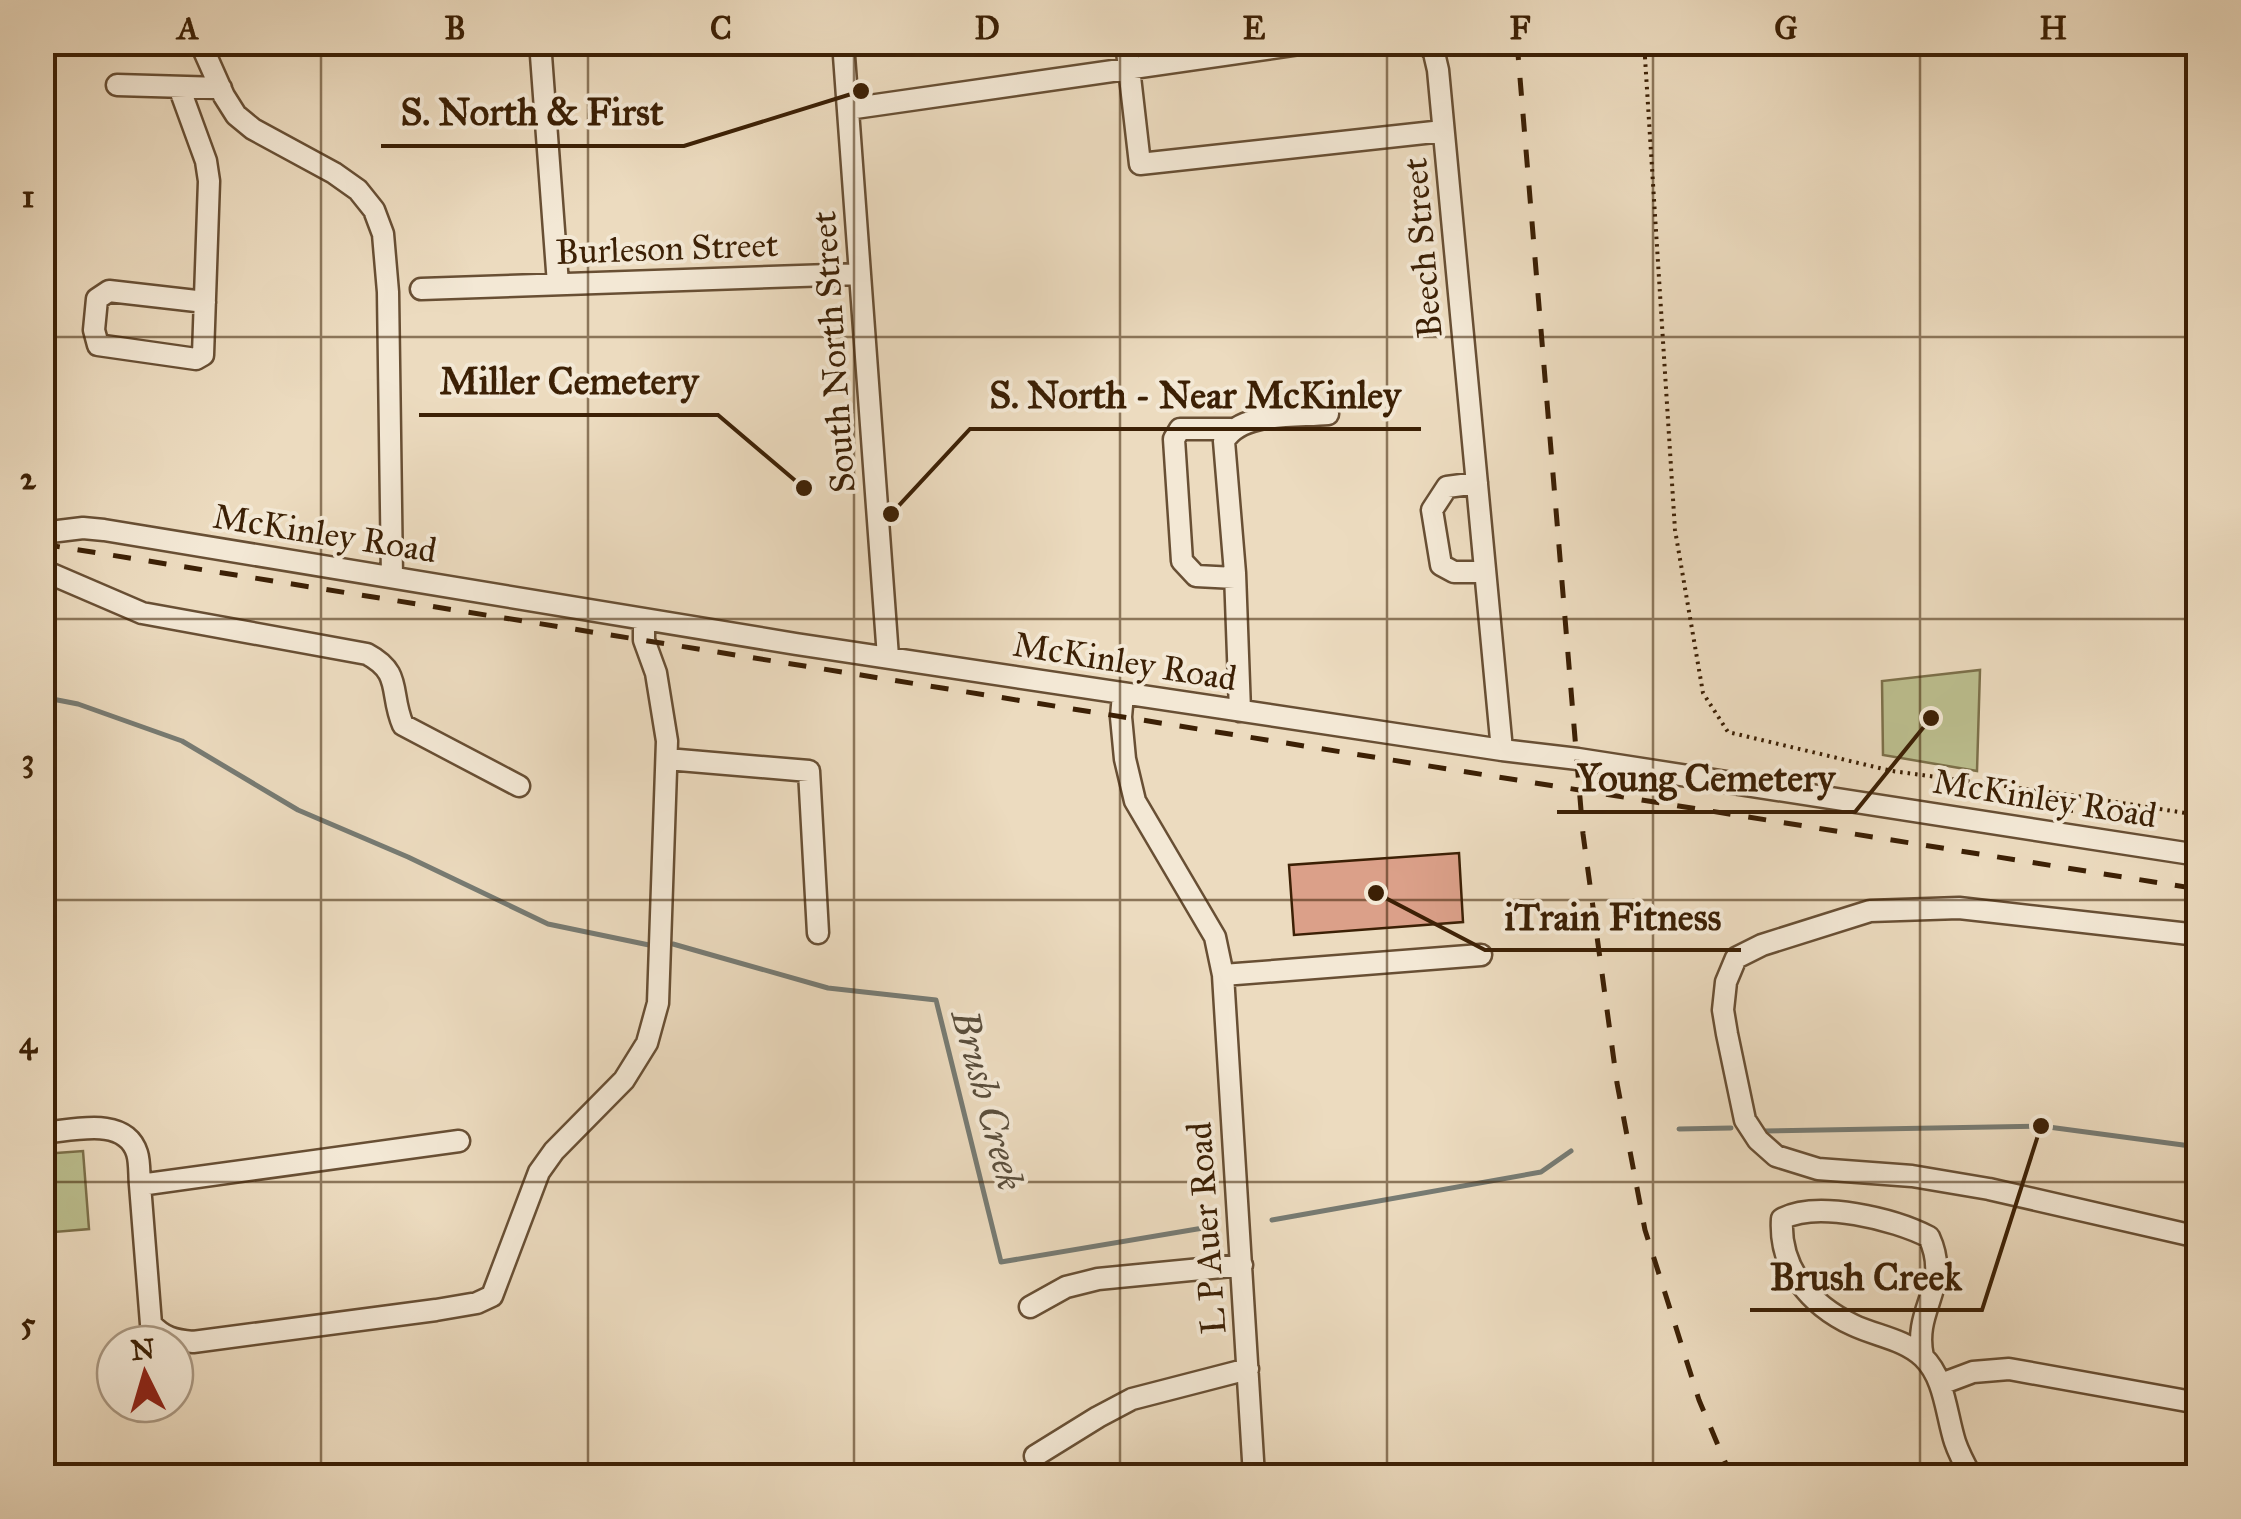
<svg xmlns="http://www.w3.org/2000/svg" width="2241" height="1519" font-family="'IM FELL Great Primer',serif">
<rect width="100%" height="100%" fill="#ecdbbf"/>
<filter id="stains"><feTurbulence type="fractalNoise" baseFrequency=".002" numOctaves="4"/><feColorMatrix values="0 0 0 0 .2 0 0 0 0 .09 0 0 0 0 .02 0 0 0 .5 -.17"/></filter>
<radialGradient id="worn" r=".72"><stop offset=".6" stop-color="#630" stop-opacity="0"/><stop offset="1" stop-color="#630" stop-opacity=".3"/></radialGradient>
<path fill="#bcbf8f" stroke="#7c704a" stroke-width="2.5" d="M1980,670L1977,771L1883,755L1882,681Z
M83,1151L89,1229L43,1233V1154Z"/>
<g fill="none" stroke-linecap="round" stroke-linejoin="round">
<path stroke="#777b73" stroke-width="5" d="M42,697L78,704L182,741L298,810L408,857L548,924L649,945
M673,944L828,988L936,1000L1001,1262L1215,1226
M1679,1129L1731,1128
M1764,1131L2041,1126L2198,1147
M1272,1220L1541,1172L1571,1151"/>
</g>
<path fill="#dba089" stroke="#3c2005" stroke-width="2.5" d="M1459,853L1463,922L1294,935L1289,865Z"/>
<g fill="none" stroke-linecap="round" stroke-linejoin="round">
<defs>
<path id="minor" d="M200,42L224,96L236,115L253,129L334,173L358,190L374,210L383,234L388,292L392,577
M540,42L558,284
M843,42L888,657
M1126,42L1140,164L1443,131
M1426,42L1434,53L1438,70L1502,750
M117,85L221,88
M179,87L206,161L209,181L203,355L196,359L98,345L94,330L97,299L109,291L205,302
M848,109L1314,42
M421,289L860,274
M1231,429H1180L1174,439L1182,561L1196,576L1235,578
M1477,483L1447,487L1432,510L1441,565L1454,572H1485
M42,533L83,528L104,530L796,644L1502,750L1578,759L2198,855
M42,570L142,613L367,654C403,673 389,693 403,725L519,786
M1123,694L1121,717L1125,759L1135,801L1215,937L1223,975L1254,1476
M1240,711L1235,573L1224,441C1241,411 1296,417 1328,414
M667,759L809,771L818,933
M2198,935L1959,908L1870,911L1762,945L1736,958L1726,982L1723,1010L1727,1034L1745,1120L1758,1140L1776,1156L1818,1169L1912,1176L1989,1189L2198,1237
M1223,975L1481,955
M42,1133C71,1131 125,1115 137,1153C140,1162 139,1175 140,1185L459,1141
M140,1185L151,1324C164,1338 174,1340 193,1342L436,1310L477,1303L492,1296L539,1172L554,1151L624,1080L647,1043L658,1003L667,741L656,673L644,640V619
M1030,1307L1066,1287L1098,1279L1242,1265
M1923,1357C1912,1308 1952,1287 1929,1237C1894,1219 1817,1200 1782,1219C1779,1268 1810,1305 1853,1325C1876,1336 1904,1339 1923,1357C1945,1378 1946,1414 1955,1442C1959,1454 1965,1465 1971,1476
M1941,1384L1973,1372L2009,1369L2198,1403
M1035,1456L1098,1417L1132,1399L1248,1369"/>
</defs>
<use href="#minor" stroke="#684f34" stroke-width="25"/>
<path stroke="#3c2005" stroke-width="4" stroke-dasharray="2.5 5" stroke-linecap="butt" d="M1644,42L1675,530L1703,693L1728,732L1892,771L2071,795V815
M2071,795L2198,815"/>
<use href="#minor" stroke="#f3e8d5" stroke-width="20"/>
<path stroke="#3c2005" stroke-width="5" stroke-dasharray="18 18" stroke-linecap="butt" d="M1517,42L1583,834L1617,1083L1645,1230L1699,1400L1731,1476
M42,544L2198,889"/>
</g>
<path fill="none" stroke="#3c2005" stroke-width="2.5" stroke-opacity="0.55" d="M321,42V1476M588,42V1476M854,42V1476M1120,42V1476M1387,42V1476M1653,42V1476M1920,42V1476M42,337H2198M42,619H2198M42,900H2198M42,1182H2198"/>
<g text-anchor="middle" stroke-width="8" stroke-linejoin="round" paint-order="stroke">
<g font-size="35" fill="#3c2005" stroke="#f3e8d5">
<text transform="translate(667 248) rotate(-2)" y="12">Burleson Street</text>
<text transform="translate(1422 248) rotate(-95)" y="12">Beech Street</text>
<text transform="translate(833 352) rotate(-94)" y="12">South North Street</text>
<text transform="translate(325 533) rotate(9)" y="12">McKinley Road</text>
<text transform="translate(1125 661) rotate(9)" y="12">McKinley Road</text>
<text transform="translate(2045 798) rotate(9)" y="12">McKinley Road</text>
<text transform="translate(1206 1228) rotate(-94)" y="12">L P Auer Road</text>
</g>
<g font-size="38" font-style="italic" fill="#5a4e3c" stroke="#f3e8d5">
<text transform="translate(988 1100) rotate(75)" y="13">Brush Creek</text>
</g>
</g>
<path fill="none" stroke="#3c2005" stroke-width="4" d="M861 91L684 146H381M804 488L718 415H419M891 514L970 429H1421M1931 718L1855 812H1557M1376 893L1485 950H1741M2041 1126L1982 1310H1750"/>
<g fill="#3c2005" stroke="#f3e8d5" stroke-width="4">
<circle cx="861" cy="91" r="10"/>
<circle cx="804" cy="488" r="10"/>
<circle cx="891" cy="514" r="10"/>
<circle cx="1931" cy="718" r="10"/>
<circle cx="1376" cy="893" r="10"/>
<circle cx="2041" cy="1126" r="10"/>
</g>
<g font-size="38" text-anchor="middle" font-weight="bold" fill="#3c2005" stroke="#f3e8d5" stroke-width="8" stroke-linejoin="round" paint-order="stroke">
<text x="532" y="125">S. North &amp; First</text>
<text x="569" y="394">Miller Cemetery</text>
<text x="1195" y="408">S. North - Near McKinley</text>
<text x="1706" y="791">Young Cemetery</text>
<text x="1613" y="930">iTrain Fitness</text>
<text x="1866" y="1290">Brush Creek</text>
</g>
<rect width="2241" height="1519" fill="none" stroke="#ecdbbf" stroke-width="110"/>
<g transform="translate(145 1374) rotate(355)"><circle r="48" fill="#f3e8d5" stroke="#aa9882" stroke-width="2.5"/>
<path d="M0-8L18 38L0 25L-18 38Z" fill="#8f2418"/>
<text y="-15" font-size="28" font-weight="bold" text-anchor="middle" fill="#3c2005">N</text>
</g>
<rect x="55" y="55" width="2131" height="1409" fill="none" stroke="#3c2005" stroke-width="4"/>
<g font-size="32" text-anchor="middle" font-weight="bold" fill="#3c2005">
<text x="188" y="39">A</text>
<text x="455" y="39">B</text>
<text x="721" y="39">C</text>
<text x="987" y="39">D</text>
<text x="1254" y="39">E</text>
<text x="1520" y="39">F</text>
<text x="1786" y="39">G</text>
<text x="2053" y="39">H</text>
<text x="28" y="207">1</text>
<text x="28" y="489">2</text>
<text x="28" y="771">3</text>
<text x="28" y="1053">4</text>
<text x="28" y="1334">5</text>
</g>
<rect width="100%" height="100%" filter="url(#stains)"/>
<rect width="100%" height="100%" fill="url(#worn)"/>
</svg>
